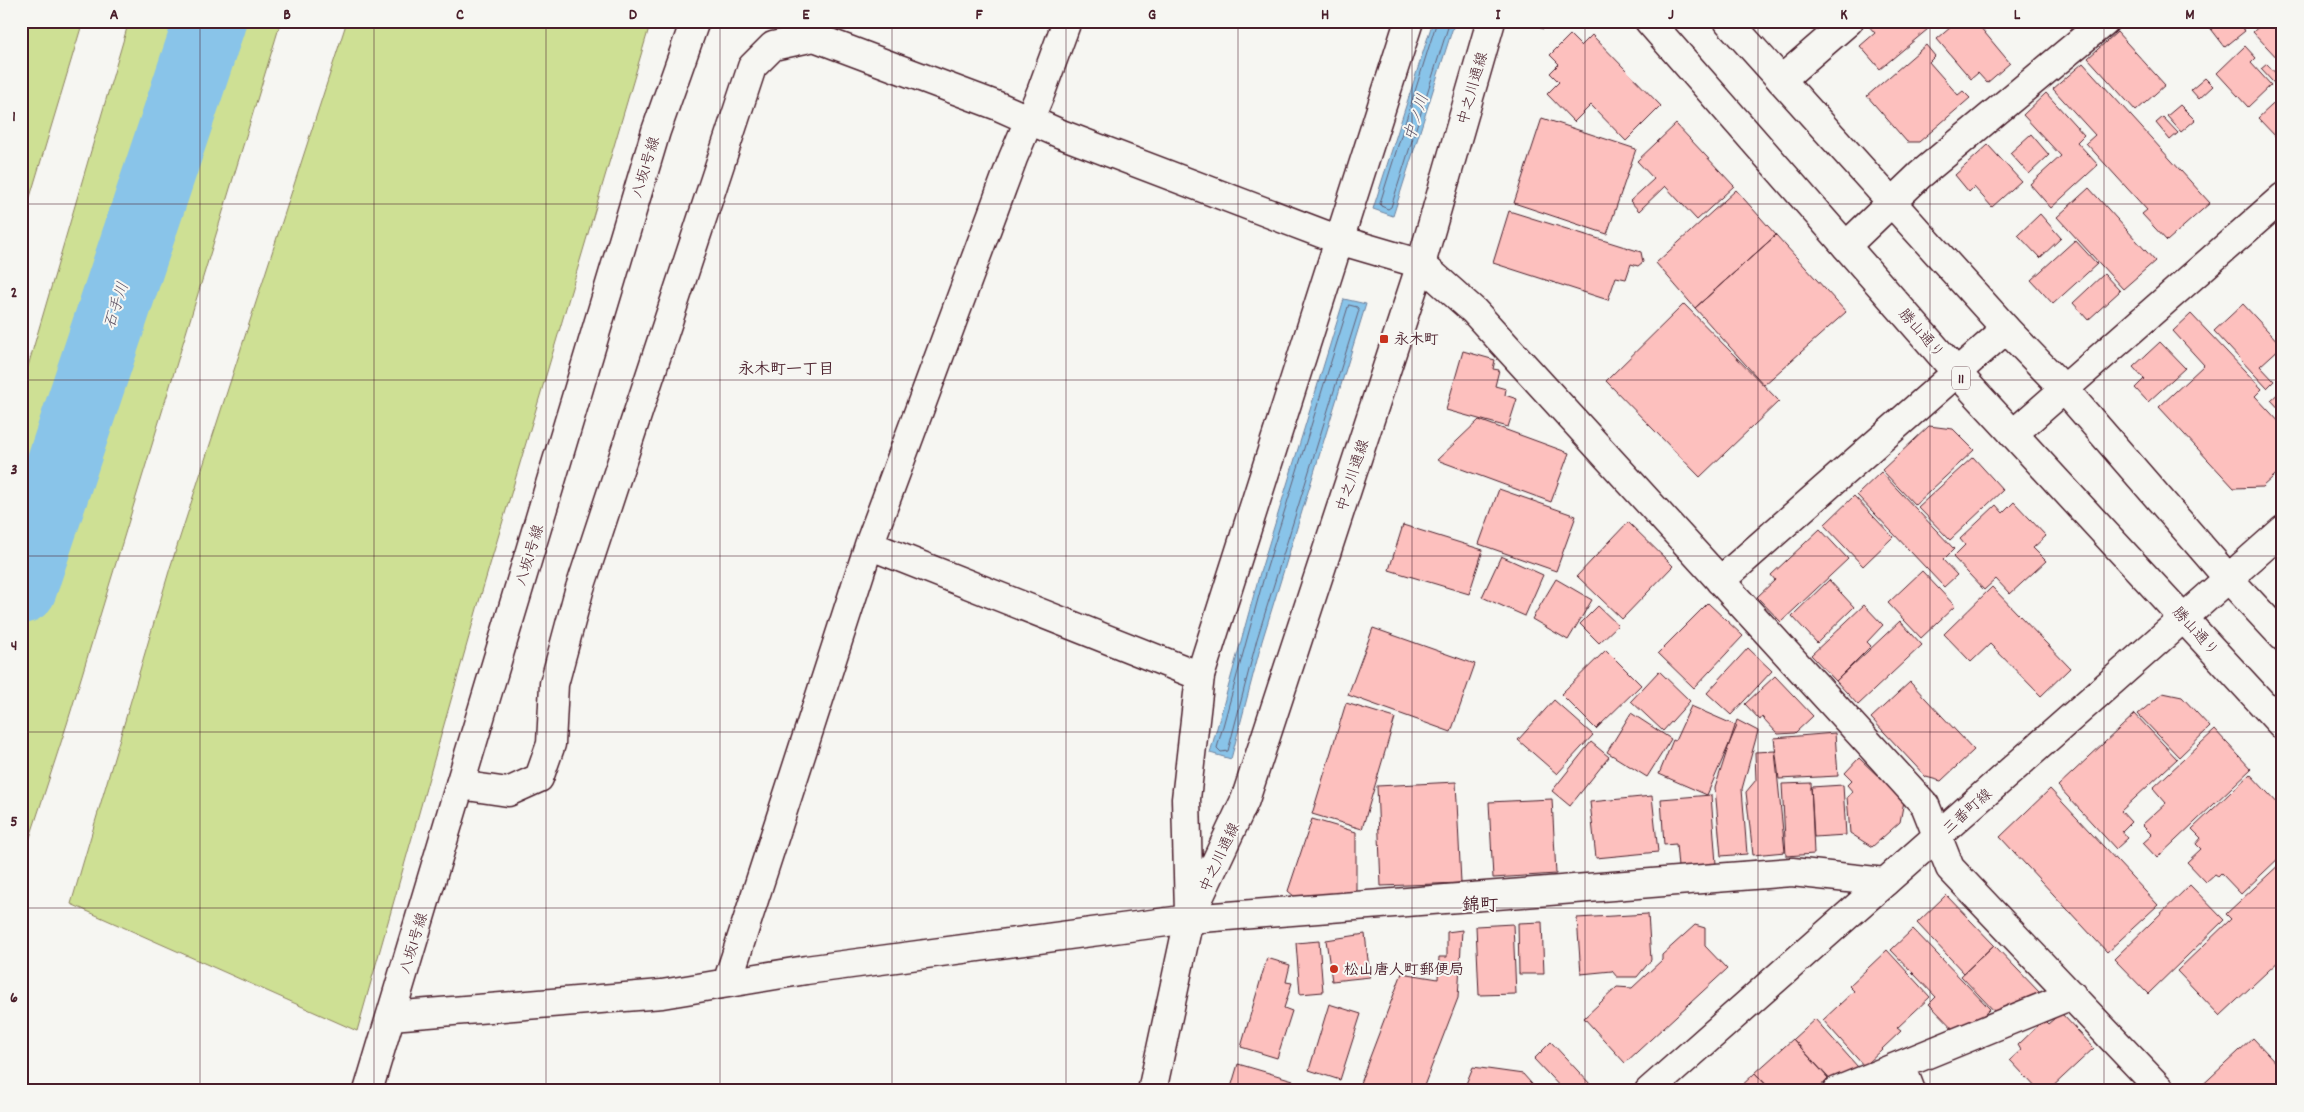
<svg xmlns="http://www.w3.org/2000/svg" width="2304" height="1112" font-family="Dekko,'Klee One',sans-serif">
<rect width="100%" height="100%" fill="#f6f6f2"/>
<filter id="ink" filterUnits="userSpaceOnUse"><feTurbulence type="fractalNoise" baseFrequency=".02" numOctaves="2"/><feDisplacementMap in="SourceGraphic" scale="10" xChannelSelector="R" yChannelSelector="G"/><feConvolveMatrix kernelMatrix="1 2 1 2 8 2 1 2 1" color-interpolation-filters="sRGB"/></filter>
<g filter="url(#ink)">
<path fill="#cee094" stroke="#8c8060" d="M21,21H83L21,227Z
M129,21H281L67,724L21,865V390Z
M347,21H651L478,605L357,1031L71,904L170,568Z"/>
<path fill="#89c4e9" stroke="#70829d" d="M1433,21H1455L1393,216L1373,209Z
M1344,299L1366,304L1262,641L1231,759L1210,753L1259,576Z"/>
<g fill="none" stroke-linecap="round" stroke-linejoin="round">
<path stroke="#636177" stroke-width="1" d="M1437,21L1380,203L1381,206L1388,209L1391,207L1450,21
M1349,305L1357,307L1359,310L1257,639L1228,751L1221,752L1217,748L1264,577Z"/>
<path stroke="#89c4e9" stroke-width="72" d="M21,588L210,21"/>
</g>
<path fill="#fdc0be" stroke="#4a1f2b" d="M1527,21H1547L1543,29Z
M1870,21H1921L1928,29L1880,69L1860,46L1875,33L1867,24Z
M1958,21H1975L2010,63L1987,83L1978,73L1971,79L1937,39Z
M2205,21H2237L2245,31L2225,47Z
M2265,21H2283V58L2280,61L2253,32Z
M2117,32L2165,85L2136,111L2088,58Z
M1570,35L1581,46L1592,35L1661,106L1626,141L1591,105L1574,122L1547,94L1559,82L1550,73L1559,64L1550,55Z
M1926,45L1935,56L1929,62L1958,95L1963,91L1970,98L1919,142H1907L1867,96Z
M2245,46L2256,58L2251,63L2271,85L2248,107L2217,73Z
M2083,63L2210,203L2167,241L2142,214L2147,210L2086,143L2095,135L2053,89Z
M2267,64L2283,81L2282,92L2261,69Z
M2205,78L2213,86L2199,99L2191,90Z
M2046,93L2084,135L2077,142L2098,165L2051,208L2030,184L2061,156L2023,115Z
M2283,95V135L2278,139L2258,118Z
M2180,105L2195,120L2181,132L2167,116Z
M2163,117L2178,133L2170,140L2156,123Z
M1542,118L1636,149L1607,234L1514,203Z
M1676,124L1734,186L1697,220L1665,186L1639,211L1630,201L1654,179L1637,161Z
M2031,134L2049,155L2029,174L2010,153Z
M1988,145L2021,181L1992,207L1974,187L1969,192L1955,175Z
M2089,188L2155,261L2123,289L2057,217Z
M1736,190L1776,235L1695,308L1656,263Z
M1509,211L1641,252L1643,262L1638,266L1631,264L1626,279L1616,277L1608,300L1493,263Z
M2040,214L2061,238L2040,258L2018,235Z
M1776,235L1846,312L1764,385L1695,308Z
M2075,240L2097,264L2053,304L2031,280Z
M2104,274L2120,291L2088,320L2073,303Z
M1684,304L1779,401L1700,477L1606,381Z
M2243,304L2282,346L2260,366L2274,381L2267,388L2214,331Z
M2191,314L2262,389L2255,396L2283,426V468L2262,487L2234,488L2159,407L2204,365L2173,331Z
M2160,342L2185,368L2148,402L2135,388L2144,379L2133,367Z
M1463,351L1495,360L1493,369L1499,370L1495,386L1506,389L1505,395L1517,399L1508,427L1446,410Z
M2283,389V413L2271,400Z
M1479,420L1569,453L1551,502L1437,460Z
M1929,426L1953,429L1974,450L1915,505L1882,470Z
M1973,457L2003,490L1950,540L1918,507Z
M1881,472L1954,549L1943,560L1957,575L1944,587L1857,495Z
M1499,489L1576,516L1556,571L1479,544Z
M1854,496L1893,537L1863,566L1824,525Z
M2014,502L2046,536L2033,548L2046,561L2010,594L1996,579L1984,590L1953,557L1965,545L1960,539L1996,505L2003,513Z
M1628,522L1673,566L1622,619L1577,576Z
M1403,525L1483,550L1469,594L1389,570Z
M1820,529L1848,559L1781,622L1757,597L1775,580L1771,575Z
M1501,556L1543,575L1525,616L1482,597Z
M1922,571L1955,606L1921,638L1888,603Z
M1556,579L1592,600L1568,640L1532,619Z
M1829,580L1854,607L1817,643L1792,616Z
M1992,587L2070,668L2041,696L1990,644L1971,662L1944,634Z
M1708,603L1743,636L1694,688L1658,653Z
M1864,605L1883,625L1867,642L1871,646L1836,681L1811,655Z
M1598,606L1618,625L1599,643L1580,624Z
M1900,621L1922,645L1858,705L1836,681Z
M1373,628L1475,664L1451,732L1348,695Z
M1748,648L1772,671L1731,715L1707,693Z
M1606,650L1641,685L1596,729L1561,694Z
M1659,671L1690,701L1663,731L1631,701Z
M1775,676L1813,716L1795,733L1778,734L1762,717L1760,720L1745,704Z
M1910,682L1974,750L1941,781L1926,777L1871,718Z
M2163,693L2182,697L2210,727L2179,757L2138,714Z
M1554,700L1593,735L1557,774L1518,740Z
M1346,703L1395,718L1362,829L1312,814Z
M1691,706L1737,726L1707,795L1659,774L1673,740L1675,741Z
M1631,713L1671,739L1647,777L1607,752Z
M2135,714L2177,759L2121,811L2131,822L2122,831L2128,838L2116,849L2058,786Z
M1737,720L1758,731L1742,789L1747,854L1721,856L1715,788Z
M2215,730L2251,769L2157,858L2143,843L2152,835L2142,825L2166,803L2153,788Z
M1835,733L1838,776L1779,779L1774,738Z
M1591,742L1609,757L1570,806L1552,791Z
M1775,751L1785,852L1753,855L1746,792L1756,780L1755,752Z
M1859,758L1904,801L1900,822L1872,847L1850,833L1847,797L1853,792L1847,785L1852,780L1845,773Z
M2250,774L2283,809V854L2241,894L2221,873L2218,876L2215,874L2206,882L2187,862L2201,849L2196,844L2201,838L2192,829Z
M1456,782L1461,883L1381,886L1377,786Z
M1811,783L1814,854L1786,856L1782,784Z
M1843,785L1846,835L1814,837L1811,787Z
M2050,789L2158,905L2107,952L2000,837Z
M1711,795L1716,864L1678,867L1676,844L1664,845L1661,799Z
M1652,796L1658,852L1596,858L1590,802Z
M1552,799L1556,874L1493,878L1489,802Z
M1312,819L1356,832V895L1295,897L1288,891Z
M2283,861V957L2220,1016L2177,971L2231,919L2226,914Z
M2190,885L2224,920L2148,994L2114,959Z
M1946,895L1994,945L1964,973L1917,923Z
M1648,914L1651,960L1637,977H1617L1612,971L1581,974L1577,918Z
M1542,922L1544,974H1519L1518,923Z
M1513,924L1516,994L1479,995L1476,926Z
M1695,925L1705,928V946L1727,969L1625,1063L1584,1018L1617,987L1632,988L1662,960V955Z
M1913,929L1990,1009L1961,1037L1929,1004L1936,997L1891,950Z
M1462,930L1458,998L1422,1091H1357L1402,973L1438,979L1439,957H1447V932Z
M1365,934L1370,977L1332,981L1326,940Z
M1319,941L1323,992L1300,994L1296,943Z
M1994,945L2040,993L2017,1015L2007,1005L1997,1014L1961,976Z
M1887,950L1930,997L1897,1028L1901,1031L1864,1066L1823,1020L1854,991L1849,986Z
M1267,958L1290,965L1286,982L1292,983L1284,1008L1292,1011L1277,1058L1241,1047Z
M1329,1004L1361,1014L1340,1080L1309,1070Z
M2061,1013L2094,1048L2048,1091H2039L2010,1060L2021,1050L2018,1045L2044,1020L2048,1024Z
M1815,1019L1858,1067L1836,1086L1793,1039Z
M2253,1038L2283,1070V1081L2272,1091H2196Z
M1793,1039L1828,1078L1816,1091H1812L1806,1085L1800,1091H1772L1755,1073Z
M1551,1042L1591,1085L1585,1091H1564L1534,1059Z
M1238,1064L1293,1080L1290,1091H1230Z
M1473,1067L1523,1074L1538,1091H1463Z
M1755,1073L1772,1091H1736Z
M1903,1082L1906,1091H1880Z"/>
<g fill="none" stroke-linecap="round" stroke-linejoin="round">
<defs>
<path id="minor" d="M816,21L814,37L998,106L1061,134L1339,240L1421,264L1474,311L1925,805L1950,868L2162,1091
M1781,80L1849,21
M1846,246L1920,175L2105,21
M2013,434L2283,197
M869,545L1200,676
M1720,581L2006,329
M460,785L508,792L539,778L551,744L554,684L579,591L752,67L773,46L814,37
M727,983L869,545L1013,158L1041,92L1067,21
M391,1016L662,994L806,970L1189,919L1792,872L1885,882
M1901,1065L1911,1091
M1837,1091L2072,995"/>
<path id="tertiary" d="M1189,913L1186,799L1200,676L1409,21
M368,1091L656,131L695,21
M1152,1091L1189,919L1245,800L1421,264L1491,21
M1649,1091L2283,530"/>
<path id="trunk" d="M1649,21L1957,373L2283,726
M1728,21L2006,329L2064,389L2228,578L2283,637"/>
</defs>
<use href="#minor" stroke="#4a1f2b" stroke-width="31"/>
<use href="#tertiary" stroke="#4a1f2b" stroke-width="31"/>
<use href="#trunk" stroke="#4a1f2b" stroke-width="31"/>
<use href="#minor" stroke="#f6f6f2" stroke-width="28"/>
<use href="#tertiary" stroke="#f6f6f2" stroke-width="28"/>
<use href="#trunk" stroke="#f6f6f2" stroke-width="28"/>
</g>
</g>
<path fill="none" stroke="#4a1f2b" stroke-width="1" stroke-opacity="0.55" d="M200,21V1091M374,21V1091M546,21V1091M720,21V1091M892,21V1091M1066,21V1091M1238,21V1091M1412,21V1091M1585,21V1091M1758,21V1091M1930,21V1091M2104,21V1091M21,204H2283M21,380H2283M21,556H2283M21,732H2283M21,908H2283"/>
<g fill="#c8321e" stroke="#f6f6f2" stroke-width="2">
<rect x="1379" y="334" width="10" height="10" rx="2.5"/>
<circle cx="1334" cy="969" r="5"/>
</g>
<g text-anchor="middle" stroke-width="4" stroke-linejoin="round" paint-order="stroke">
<rect fill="#f6f6f2" stroke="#7e6067" stroke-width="1" x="1952" y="366.5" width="18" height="23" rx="4"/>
<g font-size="14" font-weight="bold" fill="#4a1f2b">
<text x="1961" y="383">11</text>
</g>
<g font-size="15" fill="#4a1f2b" stroke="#f6f6f2">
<text transform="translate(1472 88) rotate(-74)" y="5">中之川通線</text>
<text transform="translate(645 167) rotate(-73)" y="5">八坂1号線</text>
<text transform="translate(1922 333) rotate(49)" y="5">勝山通り</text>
<text transform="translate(1352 475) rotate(-72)" y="5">中之川通線</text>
<text transform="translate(529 555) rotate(-73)" y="5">八坂1号線</text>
<text transform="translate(2196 631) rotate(48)" y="5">勝山通り</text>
<text transform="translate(1967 811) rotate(-42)" y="5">三番町線</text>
<text transform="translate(1219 857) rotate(-65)" y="5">中之川通線</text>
<text transform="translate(413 943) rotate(-73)" y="5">八坂1号線</text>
</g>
<g font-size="15" font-weight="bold" fill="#4a1f2b" stroke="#f6f6f2" text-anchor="start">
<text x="1394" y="344">永木町</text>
<text x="1344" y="974">松山唐人町郵便局</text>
</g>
<g font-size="16" font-style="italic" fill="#5d5164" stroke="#f6f6f2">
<text transform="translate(1415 117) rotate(-72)" y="6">中ノ川</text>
<text transform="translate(115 305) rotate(-72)" y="6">石手川</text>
</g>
<g font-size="16" font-weight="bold" fill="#4a1f2b" stroke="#f6f6f2">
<text x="786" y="374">永木町一丁目</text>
</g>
<g font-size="18" font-weight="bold" fill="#4a1f2b" stroke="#f6f6f2">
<text x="1480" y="910">錦町</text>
</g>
</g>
<rect width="2304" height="1112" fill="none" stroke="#f6f6f2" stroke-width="55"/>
<rect x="28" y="28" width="2248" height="1056" fill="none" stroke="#4a1f2b" stroke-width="2"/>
<g font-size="16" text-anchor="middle" font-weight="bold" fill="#4a1f2b">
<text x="114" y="19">A</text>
<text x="287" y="19">B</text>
<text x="460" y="19">C</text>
<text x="633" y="19">D</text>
<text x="806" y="19">E</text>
<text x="979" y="19">F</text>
<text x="1152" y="19">G</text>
<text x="1325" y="19">H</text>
<text x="1498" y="19">I</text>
<text x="1671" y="19">J</text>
<text x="1844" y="19">K</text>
<text x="2017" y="19">L</text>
<text x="2190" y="19">M</text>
<text x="14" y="121">1</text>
<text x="14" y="297">2</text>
<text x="14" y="474">3</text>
<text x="14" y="650">4</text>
<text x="14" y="826">5</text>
<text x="14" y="1002">6</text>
</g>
</svg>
